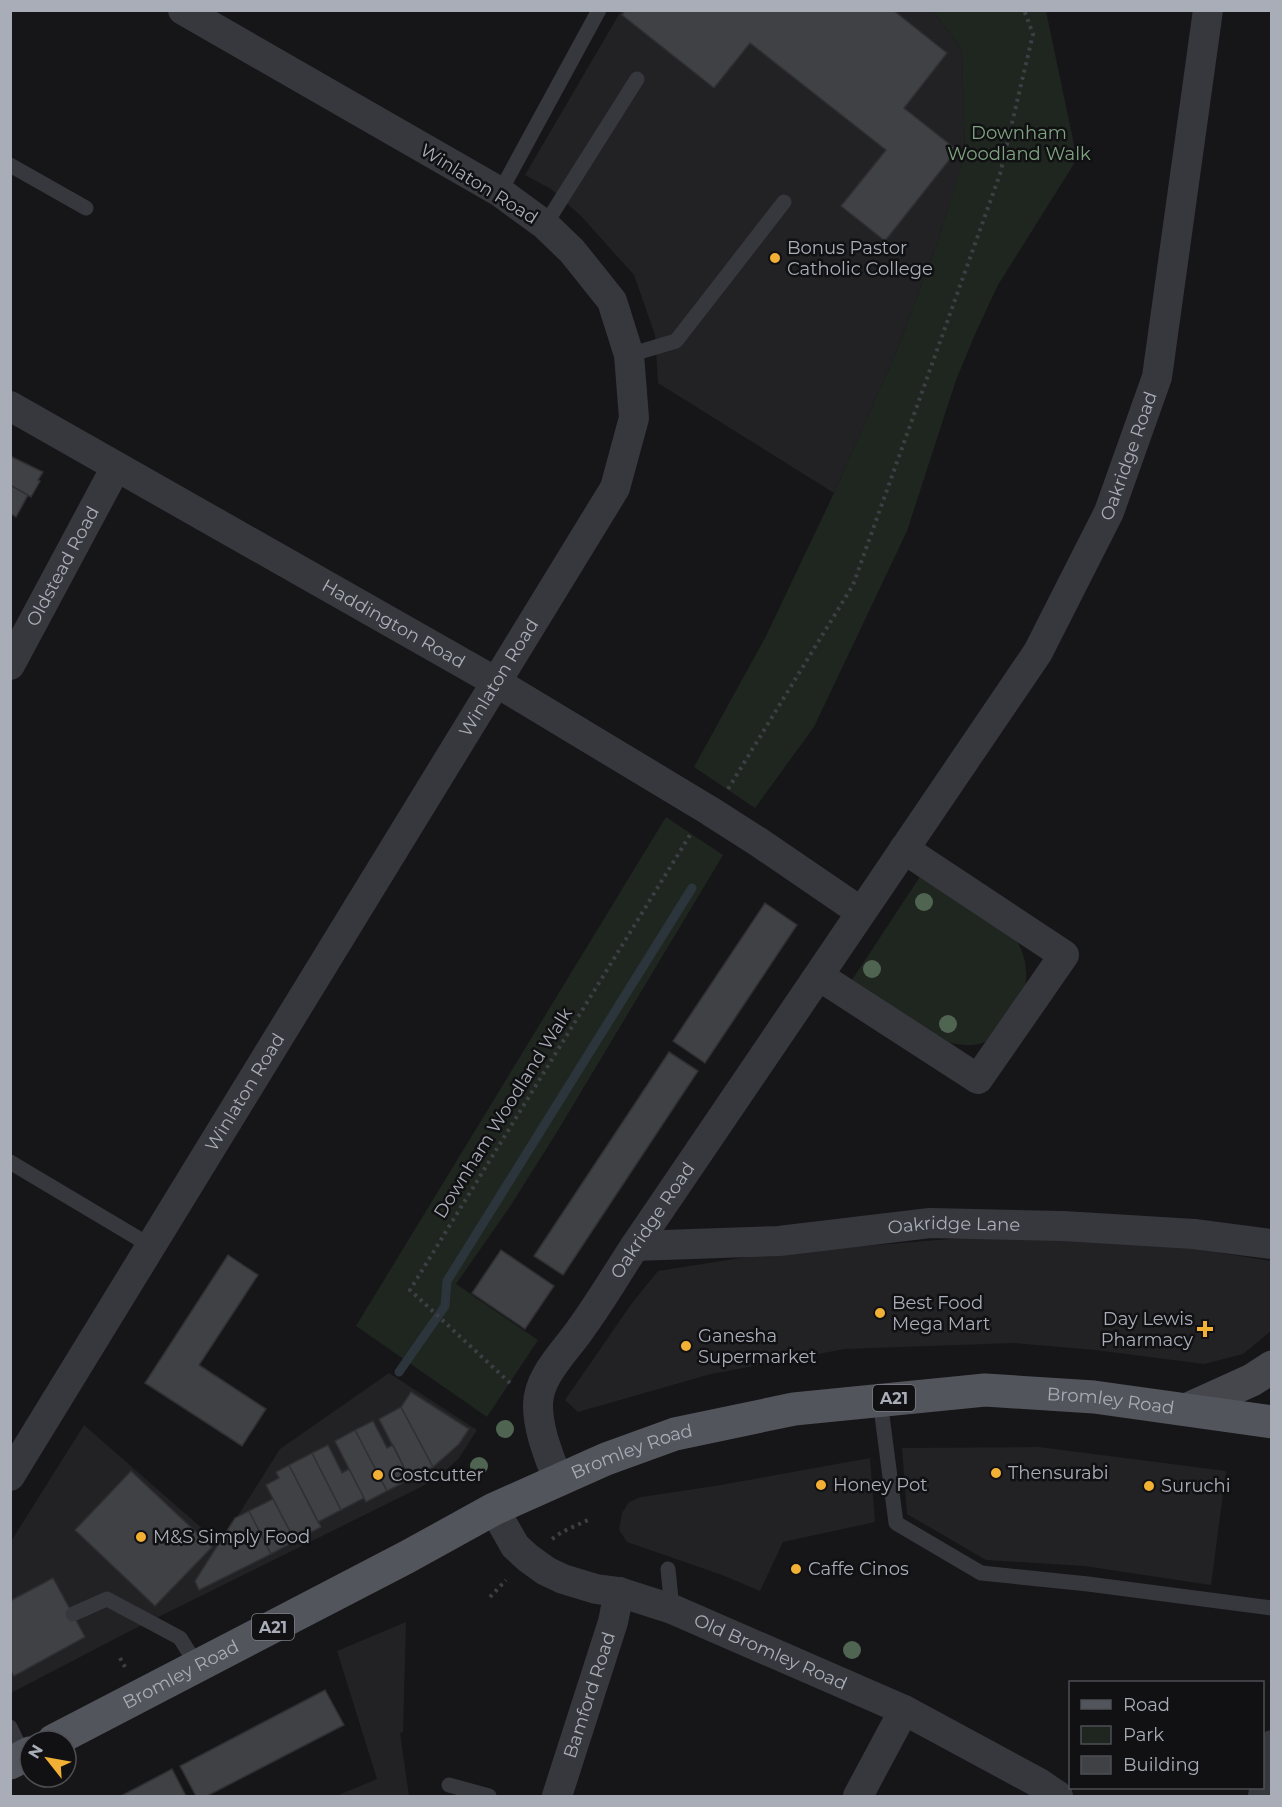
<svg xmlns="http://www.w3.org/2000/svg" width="1282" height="1807" font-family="Montserrat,sans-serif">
<rect width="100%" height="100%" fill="#161618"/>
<path fill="#222225" d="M621,11H933L962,50L965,154L938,241L898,348L834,493L658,383L655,335L634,275L581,216L551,189L525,175Z
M1072,1229L1271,1261V1331L1243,1354L1204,1364L1095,1350L1014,1343L845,1349L711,1374L578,1412L565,1400L632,1303L658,1271L766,1254Z
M389,1373L477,1430L459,1458L439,1477L419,1488L130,1631L11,1693L10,1543L84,1425L220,1544L280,1449Z
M1039,1447L1226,1471L1211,1585L1084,1566L986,1560L907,1514L902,1448Z
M870,1458L875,1522L783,1542L760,1591L722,1575L627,1542L619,1530L622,1513L629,1502L641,1497L715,1486Z
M406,1622L403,1732L400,1733L409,1796H336L377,1779L337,1651Z"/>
<path fill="#1e261f" d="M933,11H1046L1077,159L998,285L976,332L956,380L907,531L814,727L755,808L694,767L766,636L834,493L898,348L938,241L965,153L962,50Z
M666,817L723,855L557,1132L511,1205L456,1284L538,1340L487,1417L356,1326Z
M921,875L1016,940C1028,958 1029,982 1021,1002C1017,1010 1009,1017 1004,1024C1000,1028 997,1035 992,1038C978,1049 958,1045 943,1041L852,980Z"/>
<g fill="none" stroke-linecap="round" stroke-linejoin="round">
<path stroke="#2c353c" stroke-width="9" d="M399,1372L445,1306L447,1281L692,888"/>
</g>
<path fill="#404145" stroke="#303034" stroke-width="1.5" d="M625,10H893L947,53L904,108L957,150L885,241L841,206L886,150L750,43L714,88L622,15Z
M12,457L43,472L38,480L40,481L31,497L10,485V460Z
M10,485L28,495L16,517L10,513Z
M765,903L797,925L705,1063L673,1041Z
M669,1052L698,1071L563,1275L534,1256Z
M501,1250L554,1286L525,1329L472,1293Z
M228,1255L258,1275L199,1365L266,1409L242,1446L145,1383Z
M411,1392L469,1429L459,1444L433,1467L401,1407Z
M401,1407L433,1467L410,1479L379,1419Z
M373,1421L387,1448L393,1445L410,1479L387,1491L355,1430Z
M355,1430L387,1491L366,1502L335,1441Z
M328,1445L342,1473L349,1469L364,1498L341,1510L312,1453Z
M312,1453L341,1510L318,1522L289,1465Z
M289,1465L321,1527L295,1541L266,1485L279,1478L276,1472Z
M131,1471L212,1547L155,1606L75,1530Z
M273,1499L295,1541L271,1554L249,1511Z
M249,1511L271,1554L199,1590L195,1581L235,1518Z
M53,1578L85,1637L14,1676L10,1670V1601Z
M325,1690L344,1725L207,1796H196L180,1766Z
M172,1769L186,1796H121Z"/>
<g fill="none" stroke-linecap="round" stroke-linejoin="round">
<path stroke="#3d3f44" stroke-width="4" stroke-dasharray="3 4.5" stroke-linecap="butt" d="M728,789L853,585L1000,174L1033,34L1024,10
M510,1383L410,1290L690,835
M552,1539L562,1532L590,1519
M490,1597L506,1580
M120,1658L125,1667"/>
<path stroke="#37383d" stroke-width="15" d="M10,165L86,208
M500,192L599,10
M545,225L637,79
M629,355L676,341L784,202
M10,1162L151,1246
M880,1400L896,1523L981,1573L1088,1584L1272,1608
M668,1569L672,1609
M73,1614L107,1599L180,1638L198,1667
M10,1727L24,1756
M449,1785L489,1796"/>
<g stroke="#37383d" stroke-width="30">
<path id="s1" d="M10,406L496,682L710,811L757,841L861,912"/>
<path id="s2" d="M10,665L116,467"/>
<path d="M819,976L978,1079L1064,955L904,849"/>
<path id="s3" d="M635,1246L779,1241L930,1223L1063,1226L1194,1234L1272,1244"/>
<path id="s4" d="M10,1476L615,488L634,418L629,355L612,301L572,251L545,225L500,192L183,10"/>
<path id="s5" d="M558,1480C549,1456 538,1431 538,1405C538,1375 567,1350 582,1327C601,1301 617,1273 635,1246L1038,652L1109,512L1157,377L1208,10"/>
<path id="s6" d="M494,1509L515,1546L528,1558L546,1571L563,1579L596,1589L619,1592L672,1609L904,1710L1039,1783L1058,1796"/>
<path id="s7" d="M557,1796L613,1622L619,1592"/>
<path d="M858,1796L904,1710"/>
<path d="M1263,1796L1272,1745"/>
</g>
<path stroke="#45474d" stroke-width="33" d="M1188,1409L1252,1380L1272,1367"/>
<g stroke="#53555c" stroke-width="33">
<path id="s8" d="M53,1741L407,1557L494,1509L606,1459L675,1434L794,1409L985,1390L1094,1397L1272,1422"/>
<path d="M10,1763L30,1753"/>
</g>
</g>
<g fill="#506452">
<circle cx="924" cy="902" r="9"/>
<circle cx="872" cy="969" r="9"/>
<circle cx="948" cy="1024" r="9"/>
<circle cx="505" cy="1429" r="9"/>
<circle cx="479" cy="1466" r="9"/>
<circle cx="852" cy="1650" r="9"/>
</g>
<g fill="#f2b134" stroke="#111113" stroke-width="2">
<circle cx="775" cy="258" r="6"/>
<circle cx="880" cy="1313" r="6"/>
<path d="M1202 1320h6v6h6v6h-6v6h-6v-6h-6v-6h6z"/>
<circle cx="686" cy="1346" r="6"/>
<circle cx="996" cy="1473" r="6"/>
<circle cx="378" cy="1475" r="6"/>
<circle cx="821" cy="1485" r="6"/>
<circle cx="1149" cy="1486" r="6"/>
<circle cx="141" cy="1537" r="6"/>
<circle cx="796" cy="1569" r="6"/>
</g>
<g text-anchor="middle" stroke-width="5" stroke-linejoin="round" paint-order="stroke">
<g fill="#111113" stroke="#7b7e86" stroke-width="1.5">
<rect x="873" y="1385" width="42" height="26" rx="4.5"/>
<rect x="252" y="1614" width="42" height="26" rx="4.5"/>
</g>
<g font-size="16" font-weight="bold" fill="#a8adb8">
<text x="894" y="1404">A21</text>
<text x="273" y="1633">A21</text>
</g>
<g font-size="18" fill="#7fa381" stroke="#111113">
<text x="1019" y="139">Downham<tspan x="1019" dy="21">Woodland Walk</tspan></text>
</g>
<g font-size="18" fill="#a8adb8" stroke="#111113">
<text transform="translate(479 184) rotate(32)" y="6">Winlaton Road</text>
<text dy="6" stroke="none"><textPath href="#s5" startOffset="1200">Oakridge Road</textPath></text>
<text dy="6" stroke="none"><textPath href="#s2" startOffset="112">Oldstead Road</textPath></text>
<text dy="6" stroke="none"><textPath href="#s1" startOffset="441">Haddington Road</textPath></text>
<text dy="6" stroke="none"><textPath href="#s4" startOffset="936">Winlaton Road</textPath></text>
<text dy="6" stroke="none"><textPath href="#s4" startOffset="450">Winlaton Road</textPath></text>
<text transform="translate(503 1113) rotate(-58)" y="6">Downham Woodland Walk</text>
<text dy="6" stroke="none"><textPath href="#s5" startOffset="297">Oakridge Road</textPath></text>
<text dy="6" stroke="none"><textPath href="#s3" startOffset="320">Oakridge Lane</textPath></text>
<text dy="6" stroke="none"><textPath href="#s8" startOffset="1134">Bromley Road</textPath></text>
<text dy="6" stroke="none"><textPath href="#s8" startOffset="648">Bromley Road</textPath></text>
<text dy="6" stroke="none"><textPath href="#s6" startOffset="322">Old Bromley Road</textPath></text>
<text dy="6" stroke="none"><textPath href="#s8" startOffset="144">Bromley Road</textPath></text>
<text dy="6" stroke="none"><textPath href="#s7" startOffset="106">Bamford Road</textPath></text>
</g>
<g font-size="18" fill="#a8adb8" stroke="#111113" text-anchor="start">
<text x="787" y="254">Bonus Pastor<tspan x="787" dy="21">Catholic College</tspan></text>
<text x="892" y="1309">Best Food<tspan x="892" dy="21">Mega Mart</tspan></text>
<text x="1193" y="1325" text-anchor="end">Day Lewis<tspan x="1193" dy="21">Pharmacy</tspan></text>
<text x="698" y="1342">Ganesha<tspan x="698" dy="21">Supermarket</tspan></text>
<text x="1008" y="1479">Thensurabi</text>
<text x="390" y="1481">Costcutter</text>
<text x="833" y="1491">Honey Pot</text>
<text x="1161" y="1492">Suruchi</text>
<text x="153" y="1543">M&amp;S Simply Food</text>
<text x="808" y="1575">Caffe Cinos</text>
</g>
</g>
<rect width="1282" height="1807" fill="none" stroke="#a8adb8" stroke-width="24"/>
<rect x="1069" y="1681" width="195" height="108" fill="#111113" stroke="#4d4f55" stroke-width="1.5"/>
<rect x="1081" y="1700" width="30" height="9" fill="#53555c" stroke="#4d4f55" stroke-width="1.5"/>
<text x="1123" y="1711" font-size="18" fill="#a8adb8">Road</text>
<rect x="1081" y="1726" width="30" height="18" fill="#1e261f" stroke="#4d4f55" stroke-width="1.5"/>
<text x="1123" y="1741" font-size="18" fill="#a8adb8">Park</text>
<rect x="1081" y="1756" width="30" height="18" fill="#404145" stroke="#4d4f55" stroke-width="1.5"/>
<text x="1123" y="1771" font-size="18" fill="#a8adb8">Building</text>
<g transform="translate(48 1759) rotate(301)"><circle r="28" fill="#111113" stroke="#4d4f55" stroke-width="1.5"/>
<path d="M0-4.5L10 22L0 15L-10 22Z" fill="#f2b134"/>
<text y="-9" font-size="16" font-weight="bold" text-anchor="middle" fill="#a8adb8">N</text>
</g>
</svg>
